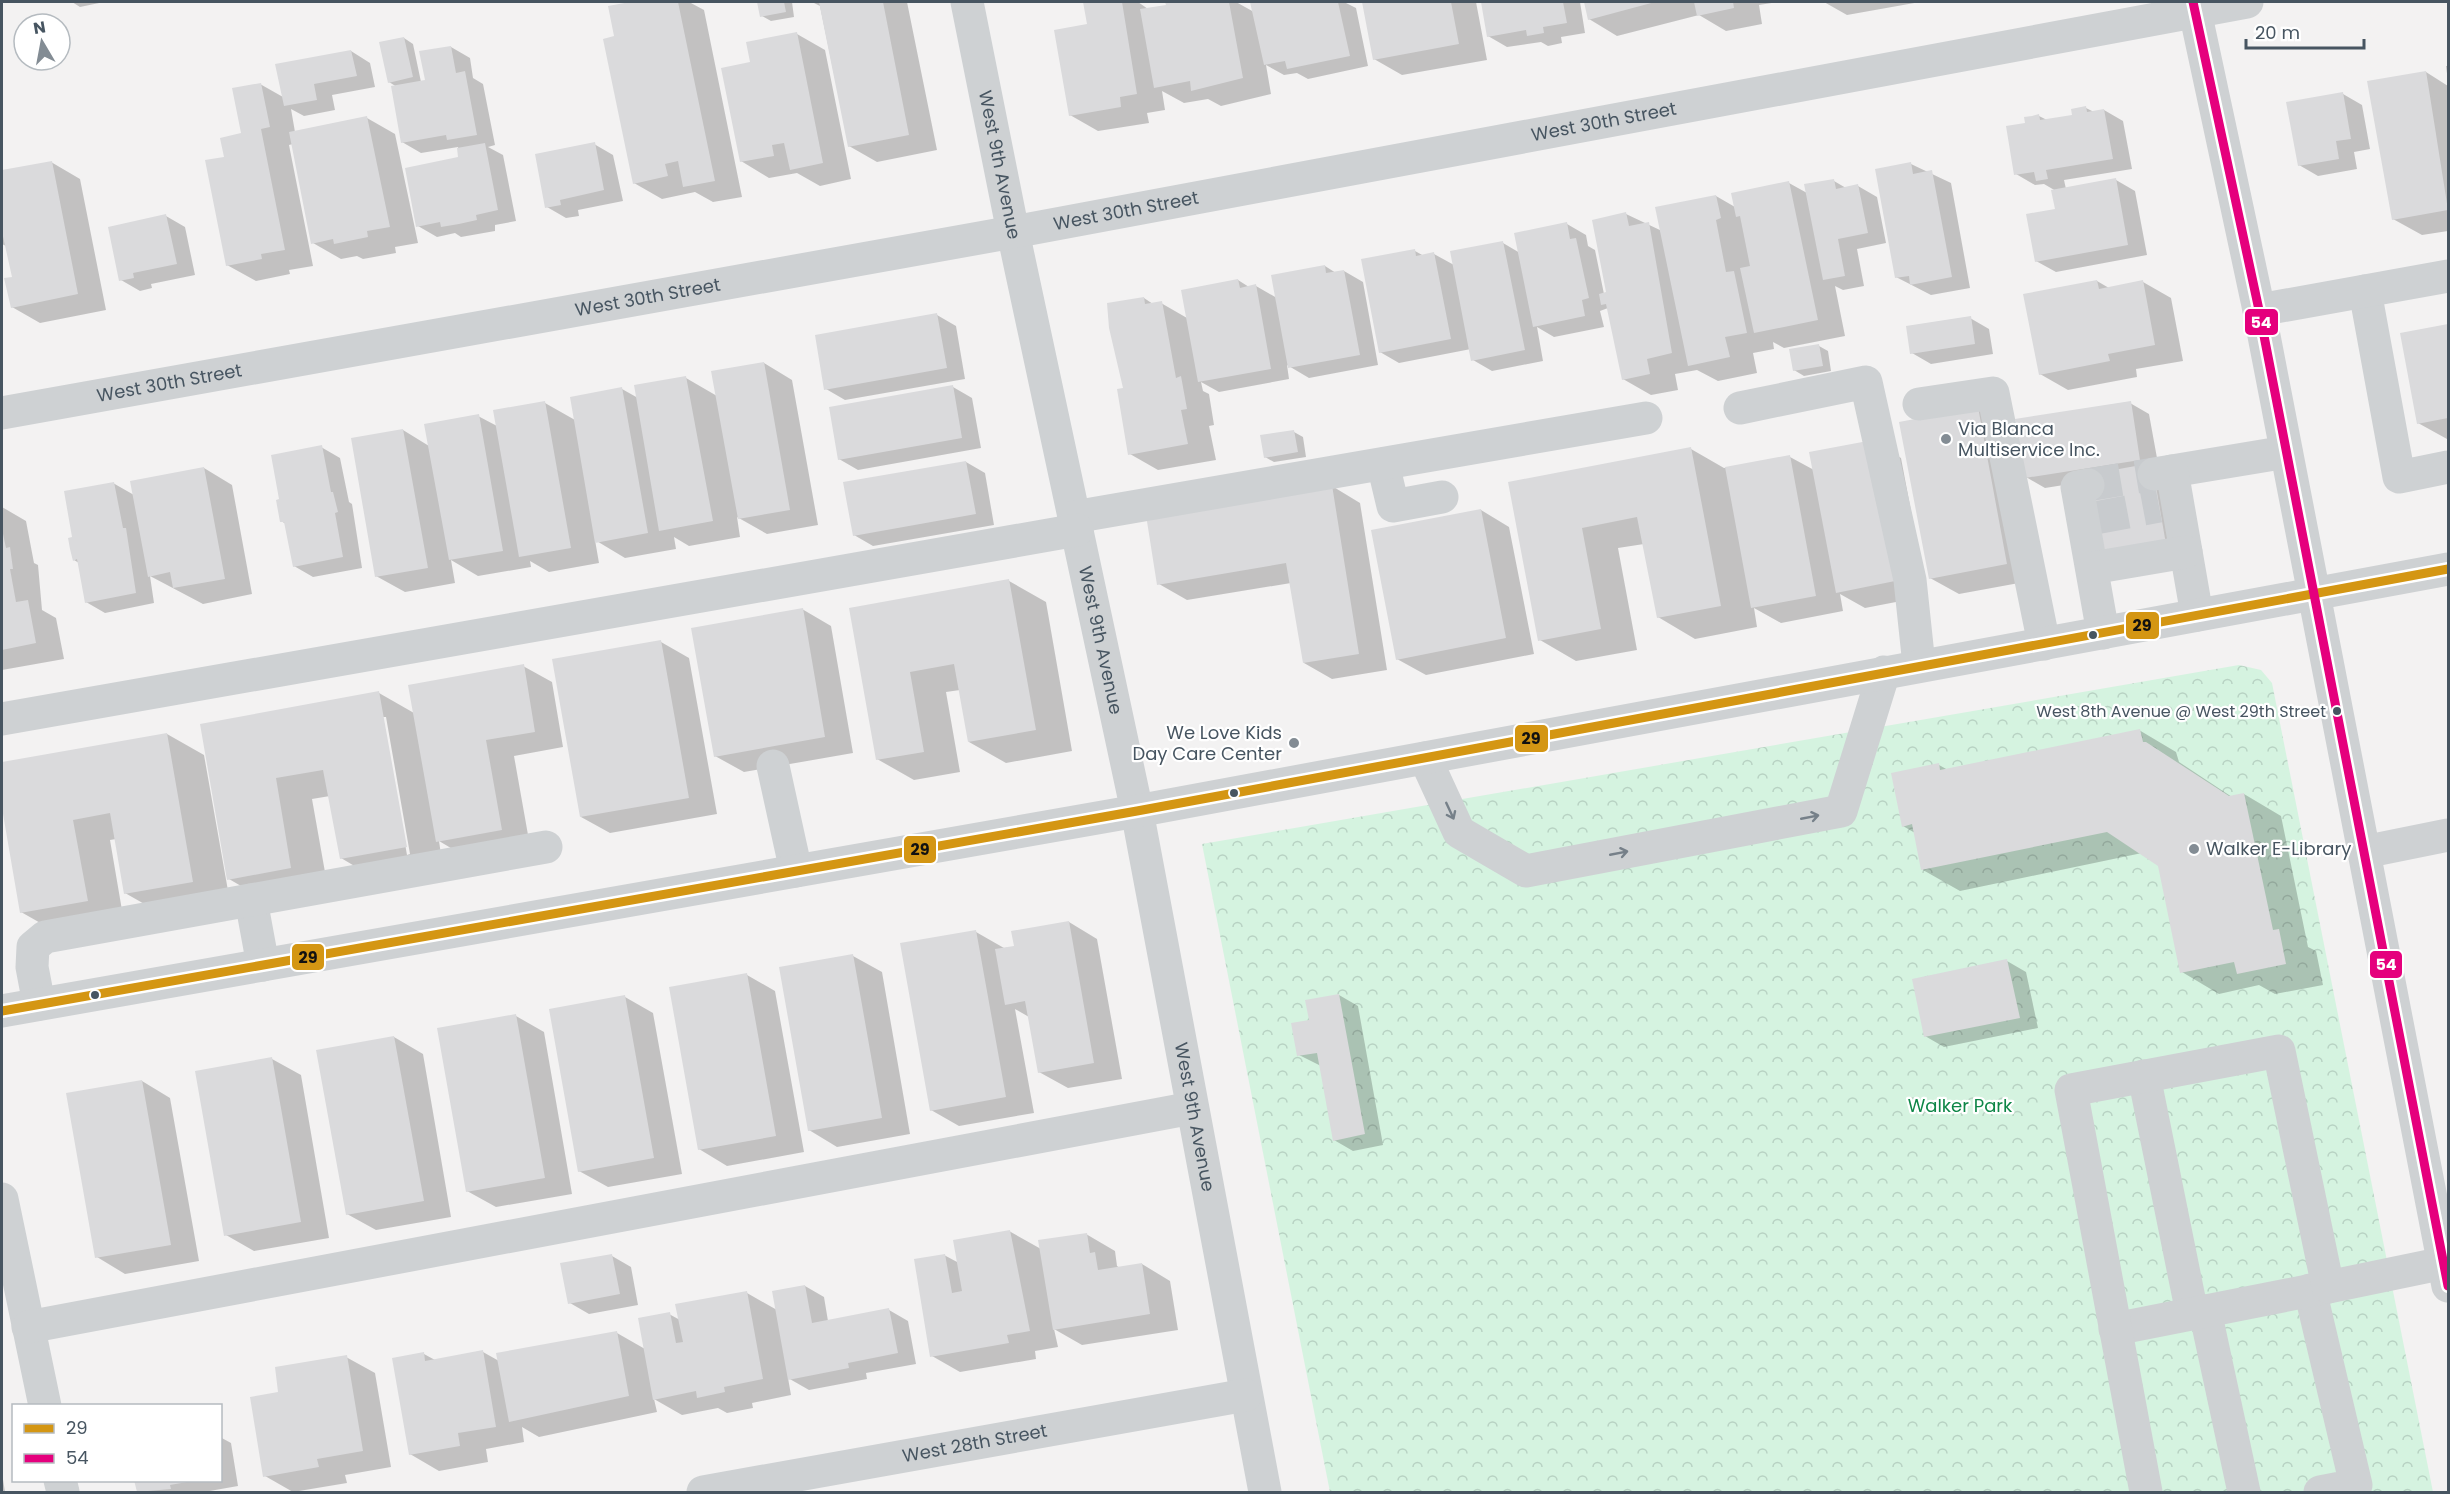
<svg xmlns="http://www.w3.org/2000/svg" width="2450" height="1494" font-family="Poppins,sans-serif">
<defs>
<pattern id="park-crowns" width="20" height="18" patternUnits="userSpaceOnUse" patternTransform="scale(1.5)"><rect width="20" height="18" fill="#d5f3e0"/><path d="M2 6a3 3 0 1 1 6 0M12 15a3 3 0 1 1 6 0" fill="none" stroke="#b8d2c3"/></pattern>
</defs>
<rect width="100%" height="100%" fill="#f3f2f2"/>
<path fill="url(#park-crowns)" d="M2239,665L2261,670L2272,683L2433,1492H1330L1202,844Z"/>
<path fill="#0003" fill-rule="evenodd" d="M72,2H104L80,7Z
M637,2H689L704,10L742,197L713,202L695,192L662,199L634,183L616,37L610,7Z
M759,2H792L794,17L771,21L762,16Z
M812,2H907L937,150L877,162L849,146L820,6Z
M1084,2H1138L1148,9L1168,6L1167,2H1236L1254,12L1252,2H1344L1356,8L1368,66L1308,79L1297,73L1284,75L1266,65L1271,94L1221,106L1208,99L1184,103L1162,91L1165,110L1147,113L1149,123L1098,131L1070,115L1089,25Z
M1363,2H1476L1487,60L1402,75L1374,59Z
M1482,2H1580L1585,33L1561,37L1562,43L1548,46L1541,42L1507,47L1488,36Z
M1586,2H1778L1759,5L1762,24L1726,31L1699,15L1617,36L1589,19Z
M1824,2H1920L1847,15Z
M797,34L825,50L851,179L820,186L797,173L769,178L741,161L751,63Z
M404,38L413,44L421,82L426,81L451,47L470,58L473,78L483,84L495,145L488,147L503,155L516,221L495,225V231L461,237L455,233L437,237L418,226L460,158L458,147L421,153L402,142L397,87L389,82Z
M351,51L370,63L375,87L332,95L335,110L304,116L291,109L295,132L367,118L395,134L418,243L395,247L396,253L363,259L357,256L341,259L313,243L293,144L289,145L313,266L289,270L290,274L256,281L227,265L226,158L243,134L260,84L283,97Z
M2446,66H2448V81Z
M2426,72L2448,86V231L2422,235L2393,219Z
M2343,94L2362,105L2370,149L2354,152L2357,169L2318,176L2299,165Z
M2086,108L2094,112L2104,110L2123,121L2132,169L2064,180L2066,189L2116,180L2135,191L2147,255L2056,272L2036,261L2056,211V191L2044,184L2035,185L2016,174L2027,124L2039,116L2047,120L2073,116Z
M594,144L613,155L623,201L578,210L579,216L566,218L547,207Z
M51,162L80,179L106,310L40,323L12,307L14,278L8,247L2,244V172Z
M1911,164L1951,183L1970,288L1931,295L1896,277Z
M1834,181L1846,188L1858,186L1877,197L1886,243L1857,249L1864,286L1843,290L1835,286L1845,336L1784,348L1773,342L1774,349L1753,353L1757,373L1718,381L1697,370L1675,374L1678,390L1651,395L1623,379L1608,308L1600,311L1604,327L1554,337L1537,327L1543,361L1492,371L1473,360L1471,349L1399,363L1380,352L1415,251L1424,256L1434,254L1454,265L1503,243L1520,253L1567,224L1586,235L1588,246L1595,250L1604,294H1608L1626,214L1662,231L1716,196L1735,207L1789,183L1807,193Z
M166,216L185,227L195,275L151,284L152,288L140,291L121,280Z
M1325,266L1336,273L1344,271L1363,282L1378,365L1309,378L1287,365L1289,379L1219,392L1201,382L1203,391L1209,394L1214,425L1209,426L1216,460L1158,470L1130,454L1125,390L1144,298L1153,304L1161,303L1187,318L1238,280L1249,287L1256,286L1277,298Z
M2097,281L2109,288L2143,282L2171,298L2183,361L2136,369L2137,377L2068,390L2040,374Z
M937,315L956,326L965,379L845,400L826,389Z
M1970,318L1989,329L1993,354L1931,364L1912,353Z
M2448,326V439H2447L2418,423L2402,334Z
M1819,346L1828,351L1831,371L1804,376L1794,370Z
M764,363L792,380L818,525L767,534L737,517L740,537L689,546L674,537L676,549L625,558L595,540L599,563L549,572L530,561L531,567L478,576L451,560L455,583L405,592L376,576L403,430L429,446L478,416L497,426L545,403L575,420L622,389L638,398L686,378L717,396Z
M953,387L972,398L981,448L858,470L839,459Z
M2130,403L2149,414L2159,469L2186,561L2089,481L2045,488L2026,477Z
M1977,409L2006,425L2035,580L1959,594L1930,578Z
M1294,432L1303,437L1306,457L1274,462L1265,457Z
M1873,441L1901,458L1927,596L1865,608L1840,594L1843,611L1781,623L1754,608L1757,627L1695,639L1658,617L1644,544L1618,548L1637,650L1576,661L1540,640L1510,483L1691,449L1724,468L1790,457L1814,470Z
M321,447L340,458L349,502L352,504L362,568L313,577L294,566L286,524L281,521Z
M966,462L985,473L994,525L873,546L854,535Z
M204,468L232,485L252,594L203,604L150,576L154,603L105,613L86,602L79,563L74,560V538L113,483L134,495Z
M1332,486L1360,503L1387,670L1332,679L1304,663L1291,583L1187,600L1159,584Z
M2,507L26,521L34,563L38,565L42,610L56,618L64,659L2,670Z
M1481,510L1509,527L1534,654L1426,675L1397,659Z
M1009,581L1046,602L1072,751L1006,763L969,742L960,690L946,692L960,772L914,780L877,759L851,609Z
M802,609L831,626L853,753L744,772L715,756Z
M661,642L689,658L717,814L610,833L581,817Z
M523,666L552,682L563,747L514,756L530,846L466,857L439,841L443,868L378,880L341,858L330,796L312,799L328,889L265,900L229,879L201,725L379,693L414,713ZM383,717H386L410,854L407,855Z
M2139,730L2176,752L2179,762L2232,797L2244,794L2281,816L2308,947L2316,951L2323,985L2275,994L2259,985L2219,994L2182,972L2160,865L2142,853L1960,891L1923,870L1915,833L1903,826L1939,765L1948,770Z
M167,734L204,755L230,902L162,914L125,893L116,839L110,840L124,922L58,933L21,912L2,800V763Z
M1069,922L1097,939L1122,1079L1068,1088L1039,1072L1029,1017L1015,1009L1034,1113L959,1126L931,1110L976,932L1004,948L1016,947Z
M853,956L882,972L910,1134L837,1147L809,1130Z
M2007,961L2026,972L2038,1028L1944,1047L1925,1036Z
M747,975L775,991L804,1152L727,1166L699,1149Z
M1339,995L1358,1006L1383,1145L1353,1151L1334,1140L1321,1066L1299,1055L1311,1021Z
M625,997L653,1013L682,1174L608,1187L579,1171Z
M516,1016L544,1032L572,1194L496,1207L467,1191Z
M394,1037L423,1054L451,1217L376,1230L347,1214Z
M272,1059L301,1075L329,1238L254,1251L226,1235Z
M142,1081L170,1098L199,1261L125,1274L97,1257Z
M1009,1231L1041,1249L1086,1234L1115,1251L1117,1266L1120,1268L1142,1264L1170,1281L1178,1330L1082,1345L1054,1329L1058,1347L1035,1351L1036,1359L960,1372L932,1356L944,1255L959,1263Z
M612,1256L631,1267L638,1305L589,1314L570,1303Z
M805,1286L824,1297L828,1321L889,1310L908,1321L916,1364L866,1373L867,1379L809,1390L788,1378L791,1395L752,1403L753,1408L727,1413L718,1408L682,1415L654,1399L657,1412L539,1437L522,1427L524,1442L486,1449L488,1462L439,1471L410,1454L424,1354L435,1360L483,1352L499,1361L617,1333L645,1349L669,1314L680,1320L747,1293L777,1310Z
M346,1357L375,1373L391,1467L345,1475L347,1483L293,1492L265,1476L280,1393Z
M220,1437L231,1443L238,1486L204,1492H138L136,1480H220Z
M2,1473L5,1492H2Z"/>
<path fill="#dadadc" d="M630,2H678L715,181L683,187L678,161L665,164L668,176L633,184L603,39L614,36L608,6Z
M757,2H784L786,12L760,17Z
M819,2H883L909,135L848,147Z
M1083,2H1122L1137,94L1120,97L1121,107L1069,116L1054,30L1087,24Z
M1165,2H1229L1243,78L1191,91L1190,81L1154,88L1140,9L1166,5Z
M1250,2H1338L1350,56L1287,69L1285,61L1264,65Z
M1362,2H1451L1459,44L1373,60Z
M1481,2H1563L1567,23L1543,27L1544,33L1527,36L1526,30L1487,37Z
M1584,2H1655L1588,20Z
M1694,2H1733L1734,8L1697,16Z
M797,32L823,163L790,170L784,143L772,145L774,156L740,162L721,68L750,62L746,42Z
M404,37L413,77L388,83L379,42Z
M451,46L456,73L465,71L477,135L447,140L446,135L401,143L391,86L425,80L419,51Z
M351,50L357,76L314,84L317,100L284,106L275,64Z
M2426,71L2448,210L2392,220L2367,81Z
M261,83L270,127L261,129L285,250L261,254L262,259L226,266L205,160L224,157L220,138L241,133L232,88Z
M2343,92L2351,139L2336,141L2339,159L2298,166L2286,102Z
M2086,106L2087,112L2104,109L2113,159L2046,170L2048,179L2036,181L2034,172L2014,175L2006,126L2025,123L2024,117L2032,116L2039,114L2040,120L2072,115L2071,109Z
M367,116L390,227L367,231L368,237L334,244L333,239L311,244L289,132Z
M595,142L604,190L560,200L561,205L545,208L535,154Z
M485,143L498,210L476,215L477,220L459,224L441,227L440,222L416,227L405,168L458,157L457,148Z
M52,161L78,294L11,308L4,278L12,277L2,232V170Z
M1911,162L1913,174L1932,170L1952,277L1910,285L1909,276L1895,278L1875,169Z
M2116,178L2128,245L2035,262L2026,214L2055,209L2051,190Z
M1834,179L1836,189L1858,184L1868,233L1838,239L1845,276L1823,280L1804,184Z
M1789,181L1818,320L1754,333L1740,268L1750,266L1740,216L1736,217L1731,193Z
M1716,195L1721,218L1716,220L1726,272L1734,271L1747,333L1725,337L1730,357L1688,366L1655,207Z
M1626,212L1629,226L1649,222L1672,353L1647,359L1650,374L1622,380L1606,304L1601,305L1599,294L1606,292L1592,220Z
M166,214L177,264L133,273L134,278L119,281L108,227Z
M1567,222L1570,239L1576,238L1589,298L1582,300L1585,316L1533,327L1514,233Z
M1503,241L1525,350L1471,361L1450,251Z
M1415,249L1416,256L1434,252L1451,339L1379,353L1361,259Z
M1325,265L1326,273L1344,270L1360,355L1288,368L1271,275Z
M1238,279L1240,288L1256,284L1271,369L1198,382L1181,290Z
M2097,280L2099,289L2143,280L2155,345L2108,354L2110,361L2039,375L2023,294Z
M1144,297L1145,304L1162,301L1176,378L1181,376L1187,409L1181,410L1188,444L1128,455L1117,389L1123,388L1109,328L1107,303Z
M937,313L947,368L824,390L815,335Z
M1971,316L1975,344L1910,354L1906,326Z
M2448,324V418L2417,424L2400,333Z
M1819,344L1823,366L1793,371L1789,349Z
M764,362L790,510L738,519L711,371Z
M686,376L713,521L659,531L634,385Z
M953,385L962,438L838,460L829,407Z
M622,387L648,533L595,543L570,397Z
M545,401L571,548L519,557L493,410Z
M2131,401L2140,460L2025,478L2015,419Z
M1978,407L2007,564L1929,579L1899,422Z
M479,414L503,551L449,560L424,424Z
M403,429L428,568L375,577L351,438Z
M1294,430L1298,452L1264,458L1260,435Z
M1873,440L1900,580L1836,593L1809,452Z
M322,445L331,492H333L338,512L335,513L343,557L293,567L284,522H280L276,500L279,499L271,455Z
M1691,447L1721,606L1657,618L1637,517L1582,528L1601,629L1538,641L1508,482Z
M1790,455L1816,596L1751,608L1725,467Z
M966,461L976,514L853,536L843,482Z
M2152,463L2167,550L2102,562L2086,475Z
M204,467L225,579L173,588L170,572L148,577L130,481Z
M114,482L123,528H126L136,593L85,603L77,559L73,561L70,549L68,538L72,537L64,491Z
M1332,485L1359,654L1303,663L1286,563L1157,585L1146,515Z
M1481,509L1506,638L1396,660L1371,530Z
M2,529L6,548L10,547L13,569H10L16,602L28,600L36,643L2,650Z
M1009,579L1036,730L968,742L954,664L910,672L924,752L876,760L849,608Z
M803,608L825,737L714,757L691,628Z
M661,640L689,798L580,817L552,659Z
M524,664L535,732L486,740L502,830L436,842L408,685Z
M379,691L407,847L340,859L323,770L276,778L291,868L227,880L200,724Z
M2140,729L2143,742H2146L2229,796L2244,793L2273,930L2279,929L2286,964L2237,974L2234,962L2180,973L2158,866L2107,832L1921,870L1912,824L1902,827L1891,773L1939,763L1940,770Z
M167,733L193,882L124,894L110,813L73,820L88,901L20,913L2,808V762Z
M1069,921L1094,1063L1038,1073L1025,1001L1005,1005L995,949L1014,946L1011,931Z
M976,930L1006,1097L930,1111L900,943Z
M853,954L882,1118L808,1131L779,967Z
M2007,959L2020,1018L1924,1037L1912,979Z
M747,973L776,1136L698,1150L669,987Z
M1339,994L1365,1134L1333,1141L1317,1053L1297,1056L1291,1023L1309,1020L1305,1000Z
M625,995L654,1158L578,1172L549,1009Z
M516,1014L545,1178L466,1192L437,1028Z
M394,1036L424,1201L346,1215L316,1050Z
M272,1057L301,1222L224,1236L195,1071Z
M142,1080L171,1245L95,1258L66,1093Z
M1010,1230L1030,1331L1007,1335L1009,1343L930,1357L914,1259L945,1254L952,1293L962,1291L953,1240Z
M1087,1233L1090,1253L1095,1252L1098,1270L1142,1263L1150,1314L1053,1330L1038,1240Z
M612,1254L620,1294L568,1304L560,1263Z
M805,1285L812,1323L889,1308L898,1353L848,1363L849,1368L788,1380L772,1291Z
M747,1291L763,1379L724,1387L725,1392L697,1398L696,1391L653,1400L638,1318L670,1312L676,1343L683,1342L675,1304Z
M617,1331L629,1396L509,1422L496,1353Z
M483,1350L496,1427L458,1433L460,1446L409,1455L392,1358L424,1352L425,1361Z
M347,1355L363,1451L317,1459L319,1467L263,1477L250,1397L278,1392L275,1367Z
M134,1480H187V1482L170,1485L171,1489L137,1492Z"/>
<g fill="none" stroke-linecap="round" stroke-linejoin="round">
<path stroke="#c8cbce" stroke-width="33" stroke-dasharray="33 16" stroke-linecap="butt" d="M2088,485L2154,474
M2095,518L2159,506"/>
<g stroke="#ced1d3" stroke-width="33">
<path id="s1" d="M967,2L1013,232L1137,811L1265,1492"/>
<path d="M2193,2L2259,310L2448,1286"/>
<path d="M2365,291L2399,477L2448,467"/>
<path d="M2259,310L2448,276"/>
<path d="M1919,404L1993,393L2044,644"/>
<path d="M1740,408L1866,382L1910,580L1919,665"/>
<path id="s2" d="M2,413L1013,232L2247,2"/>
<path d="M1383,464L1393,506L1442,497"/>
<path d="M2172,471L2286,452"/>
<path d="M2154,474L2172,471L2197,615"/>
<path d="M2088,485L2077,487L2103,633"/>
<path d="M1074,517L1646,418"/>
<path d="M2092,568L2186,552"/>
<path d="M2,719L1077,530"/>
<path d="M1425,758L1459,832L1526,871L1841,811L1884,672"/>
<path d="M773,766L796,871"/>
<path d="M2364,852L2448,835"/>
<path d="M251,900L263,965"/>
<path d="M39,1004L32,967L33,947L45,937L546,847"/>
<path d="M2,1011L1137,811L2448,569"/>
<path d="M2144,1076L2192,1313"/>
<path d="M2,1199L45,1406"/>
<path d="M2310,1290L2356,1485L2320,1492"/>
<path d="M2205,1311L2244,1492"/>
<path d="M28,1327L1192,1108"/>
<path d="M2115,1329L2328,1287"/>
<path d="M60,1480L63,1492"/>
<path id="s3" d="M703,1492L1246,1395"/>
<path d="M2146,1492L2071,1090L2279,1051L2328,1287L2444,1263"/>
</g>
<defs>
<path id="bus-1" d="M2,1011L1137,811L2448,569"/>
<path id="bus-2" d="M2193,2L2259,310L2448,1286"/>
</defs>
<use href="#bus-1" stroke="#fff" stroke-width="14"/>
<use href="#bus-2" stroke="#fff" stroke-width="14"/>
<use href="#bus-1" stroke="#d49613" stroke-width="9"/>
<use href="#bus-2" stroke="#e5007d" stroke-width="9"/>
</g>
<defs><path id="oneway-shaft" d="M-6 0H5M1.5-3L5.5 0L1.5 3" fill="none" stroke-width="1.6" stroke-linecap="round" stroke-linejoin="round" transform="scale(1.5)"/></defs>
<g stroke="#768089">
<use href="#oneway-shaft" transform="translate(1450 811) rotate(65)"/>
<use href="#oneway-shaft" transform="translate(1810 817) rotate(-11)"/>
<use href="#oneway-shaft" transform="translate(1619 853) rotate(-11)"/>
</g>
<g fill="#838c94" stroke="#fff" stroke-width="2">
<circle cx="1946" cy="439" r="6"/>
<circle cx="1294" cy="743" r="6"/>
<circle cx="2194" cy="849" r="6"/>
</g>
<g fill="#475561" stroke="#fff" stroke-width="2">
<circle cx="2093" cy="635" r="5"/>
<circle cx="2337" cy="711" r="5"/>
<circle cx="1234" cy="793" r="5"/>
<circle cx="95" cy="995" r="5"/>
</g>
<g text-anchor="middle" stroke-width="4.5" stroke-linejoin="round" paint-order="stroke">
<g font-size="16" fill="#475561" stroke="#fff" text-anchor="end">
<text x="2326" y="717">West 8th Avenue @ West 29th Street</text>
</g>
<g font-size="18" fill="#475561" stroke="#fff">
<text dy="6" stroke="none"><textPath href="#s2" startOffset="1628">West 30th Street</textPath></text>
<text dy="6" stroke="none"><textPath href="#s1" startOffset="166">West 9th Avenue</textPath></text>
<text dy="6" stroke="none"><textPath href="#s2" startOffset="1142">West 30th Street</textPath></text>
<text dy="6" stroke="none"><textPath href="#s2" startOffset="656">West 30th Street</textPath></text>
<text dy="6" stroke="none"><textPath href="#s2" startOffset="170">West 30th Street</textPath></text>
<text dy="6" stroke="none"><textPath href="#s1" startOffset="652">West 9th Avenue</textPath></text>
<text dy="6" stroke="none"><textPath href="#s1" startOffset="1138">West 9th Avenue</textPath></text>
<text dy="6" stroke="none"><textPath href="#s3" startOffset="276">West 28th Street</textPath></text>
</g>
<g font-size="18" fill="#475561" stroke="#fff" text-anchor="start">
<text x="1958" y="435">Via Blanca<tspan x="1958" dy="21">Multiservice Inc.</tspan></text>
<text x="1282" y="739" text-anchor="end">We Love Kids<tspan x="1282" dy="21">Day Care Center</tspan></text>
<text x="2206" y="855">Walker E-Library</text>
</g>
<g font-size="18" fill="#0e8647" stroke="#fff">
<text x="1960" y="1112">Walker Park</text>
</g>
</g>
<g stroke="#fff" stroke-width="2">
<rect x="2244" y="308" width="35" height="28" rx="6" fill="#e5007d"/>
<rect x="2125" y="611" width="35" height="29" rx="6" fill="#d49613"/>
<rect x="1514" y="724" width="35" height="29" rx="6" fill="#d49613"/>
<rect x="903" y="835" width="34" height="29" rx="6" fill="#d49613"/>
<rect x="291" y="943" width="34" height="28" rx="6" fill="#d49613"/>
<rect x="2369" y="950" width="34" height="29" rx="6" fill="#e5007d"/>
</g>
<g font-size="16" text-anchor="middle" font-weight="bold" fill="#fff">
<text x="2261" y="328">54</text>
<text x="2386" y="970">54</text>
</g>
<g font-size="16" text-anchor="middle" font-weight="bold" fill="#111">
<text x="2142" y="631">29</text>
<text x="1531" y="744">29</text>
<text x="920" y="855">29</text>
<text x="308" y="963">29</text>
</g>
<rect width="2450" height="1494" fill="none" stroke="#475561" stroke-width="6"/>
<rect x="12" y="1404" width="210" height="78" fill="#ffffff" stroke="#b5bbc0" stroke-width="1.5"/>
<rect x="24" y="1424" width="30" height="9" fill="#d49613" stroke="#b5bbc0" stroke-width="1.5"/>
<text x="66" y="1434" font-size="18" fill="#475561">29</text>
<rect x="24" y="1454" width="30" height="9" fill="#e5007d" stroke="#b5bbc0" stroke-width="1.5"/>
<text x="66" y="1464" font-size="18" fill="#475561">54</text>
<g transform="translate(42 42) rotate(350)"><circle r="28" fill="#ffffff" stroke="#b5bbc0" stroke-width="1.5"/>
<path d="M0-4.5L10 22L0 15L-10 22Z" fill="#838c94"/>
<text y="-9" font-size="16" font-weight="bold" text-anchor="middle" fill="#475561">N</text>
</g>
<path d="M2246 39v9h118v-9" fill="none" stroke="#475561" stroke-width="3"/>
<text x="2255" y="39" font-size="18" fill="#475561" stroke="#ffffff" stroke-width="4.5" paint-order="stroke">20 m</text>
</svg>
